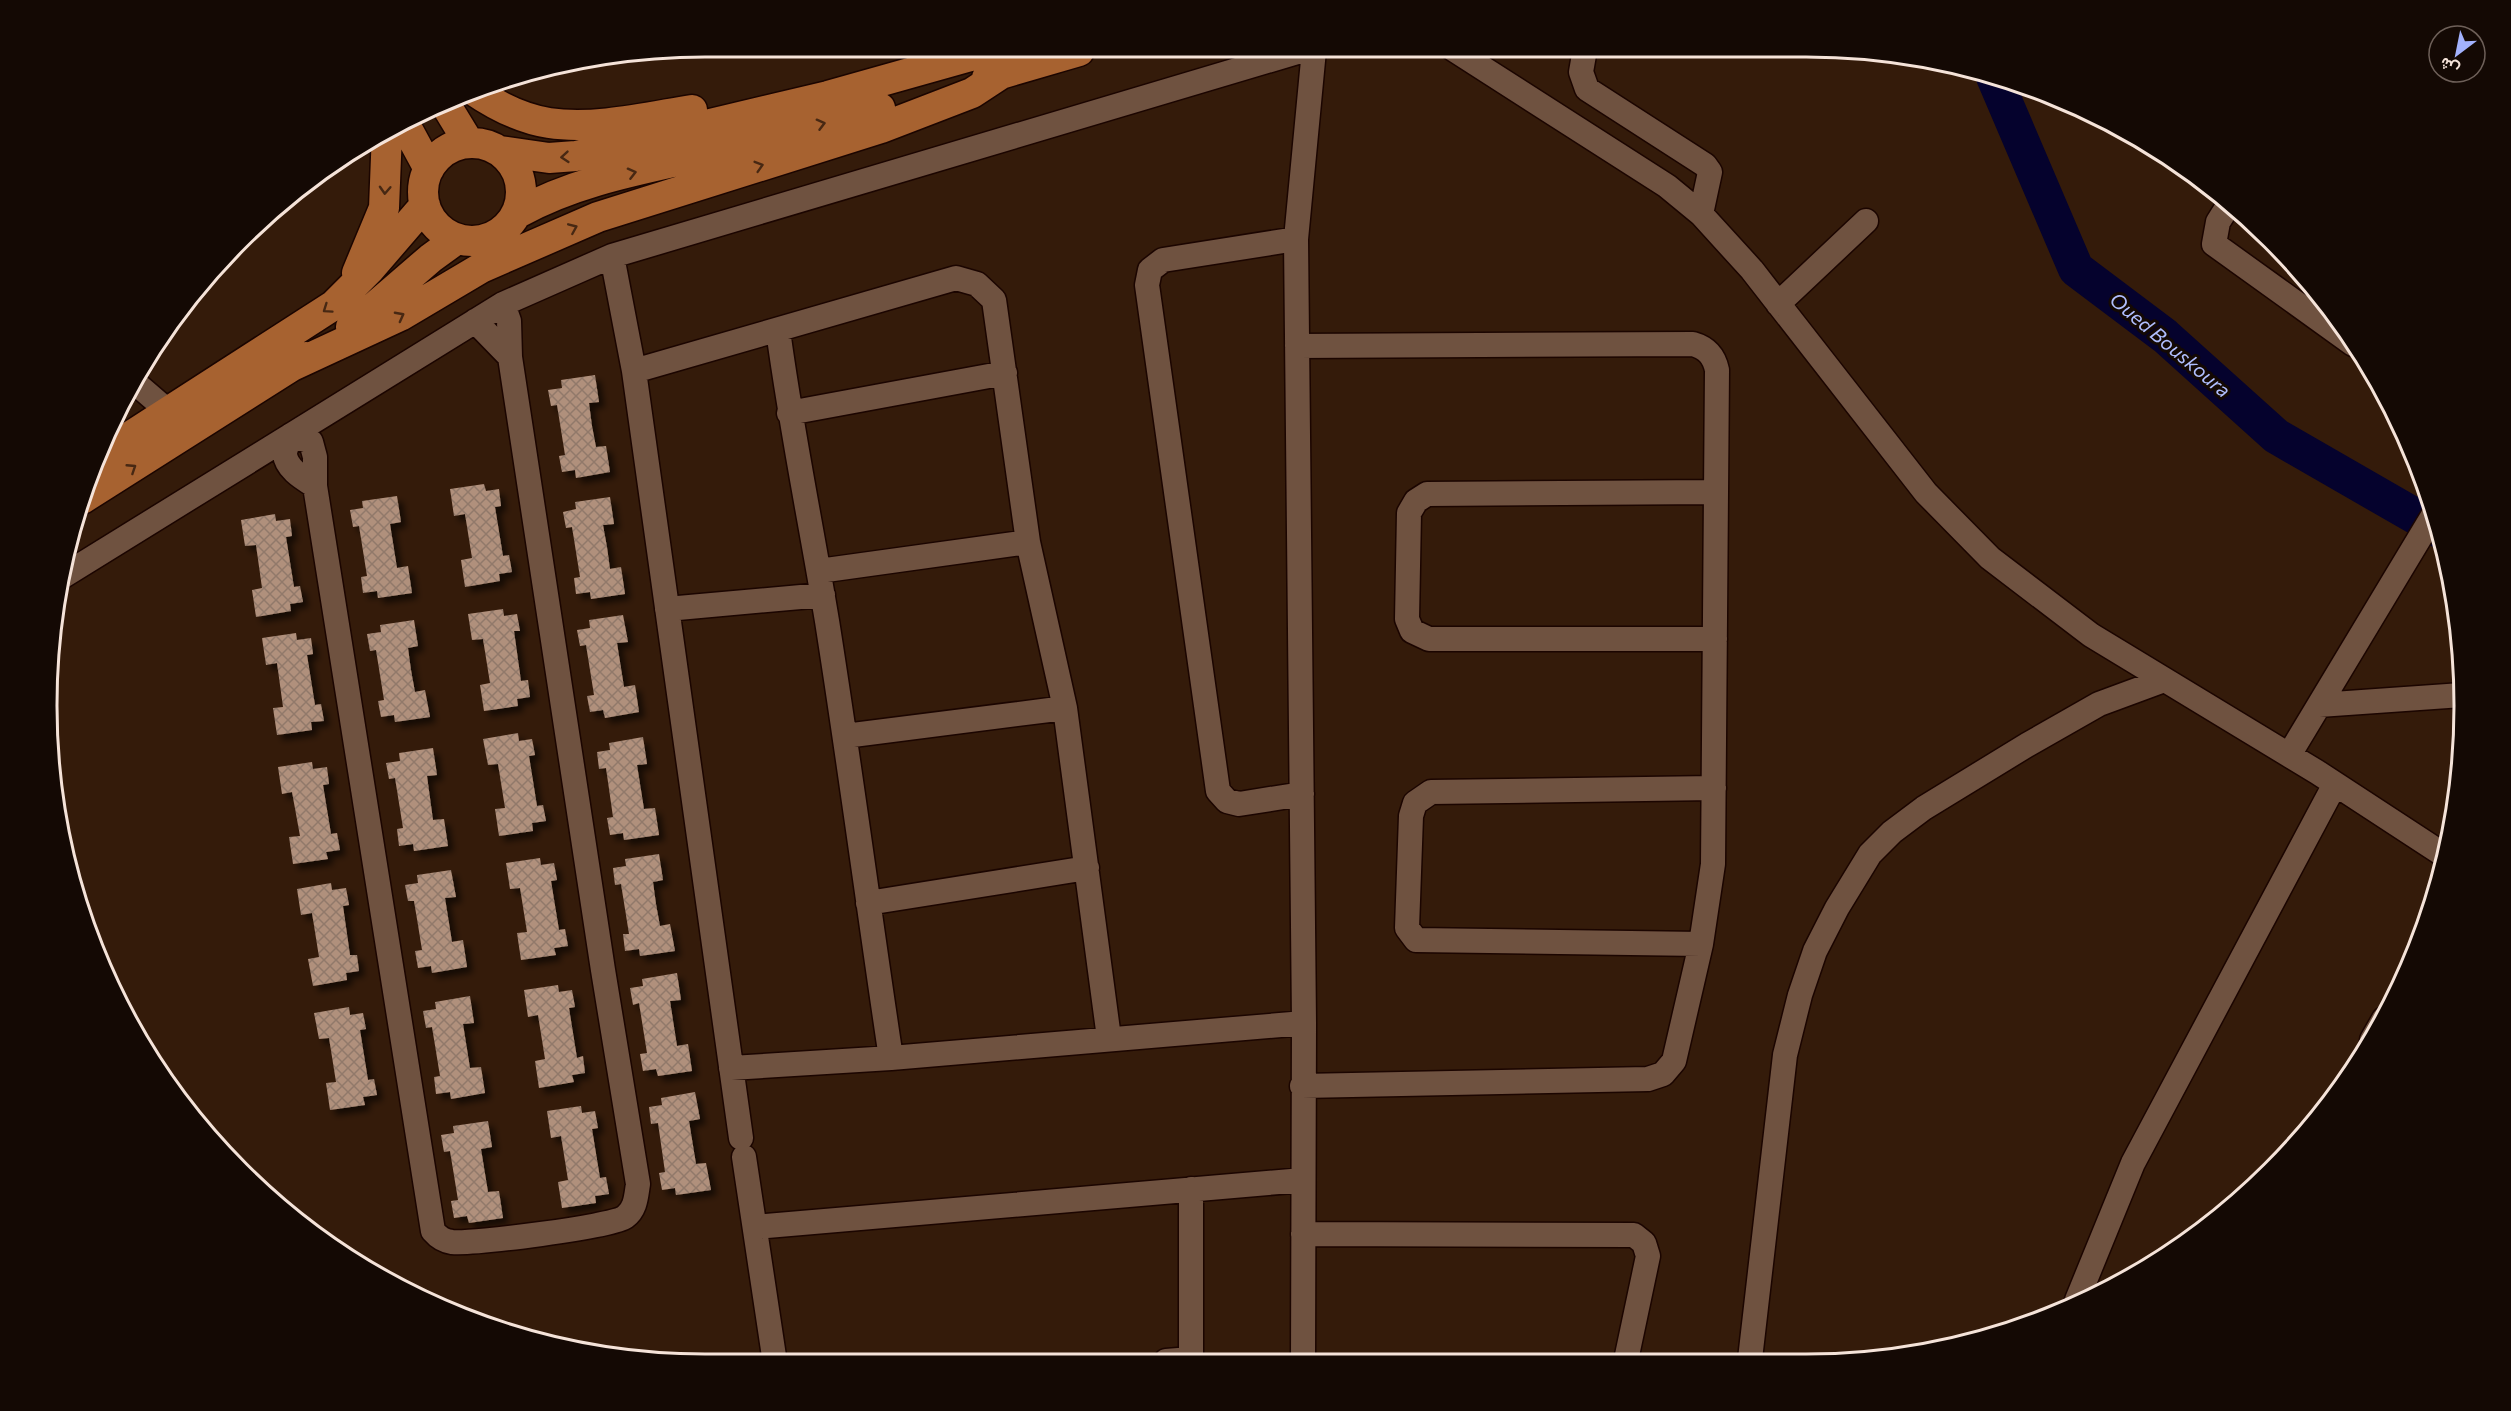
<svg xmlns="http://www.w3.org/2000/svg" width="2511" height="1411" font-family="Commissioner,Vazirmatn,sans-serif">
<defs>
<pattern id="building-cross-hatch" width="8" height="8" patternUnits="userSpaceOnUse" patternTransform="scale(1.5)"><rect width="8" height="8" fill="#b0907c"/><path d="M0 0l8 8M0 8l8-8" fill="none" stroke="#91796a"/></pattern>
<filter id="shadow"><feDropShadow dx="5.5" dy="5.5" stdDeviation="3" flood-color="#0009"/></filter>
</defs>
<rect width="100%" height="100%" fill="#341b0a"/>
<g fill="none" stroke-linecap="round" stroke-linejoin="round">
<path stroke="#05022d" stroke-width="36" d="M1994,77L2076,269L2165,336L2276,436L2441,531"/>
</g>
<path fill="url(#building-cross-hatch)" filter="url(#shadow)" d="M595,375L599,402L589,403L592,426L596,447L606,446L610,472L576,478L575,470L562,472L559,456L565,455L557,405L551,406L548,390L562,388L561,380Z
M484,484L486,491L499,489L501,506L495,507L503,556L509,555L512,572L499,574L500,581L465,587L461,560L472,558L465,514L454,516L450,489Z
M397,496L401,522L390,524L397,568L408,566L412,593L378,598L377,591L363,593L361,577L367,576L359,526L353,527L350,510L363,508L362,501Z
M610,497L614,524L603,525L607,547L610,569L621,567L625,594L591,599L590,592L576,594L574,578L580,577L572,527L566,528L563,512L576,509L575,502Z
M275,514L276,521L290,519L292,536L286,537L294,587L300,586L303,602L290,604L291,611L256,617L252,590L262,588L256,545L245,546L241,520Z
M503,609L504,616L517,614L520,631H514L521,681L528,680L530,697L517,699L518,706L484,711L480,685L490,683L483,639L472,640L468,614Z
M623,615L628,642L617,643L624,687L635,685L639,712L605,718L603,710L590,712L587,696L594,695L586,645L580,646L577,630L590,628L589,620Z
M414,620L418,646L408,648L411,670L415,692L425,690L430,717L395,722L394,715L381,717L378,701L384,700L376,650L370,651L367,634L381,632L380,625Z
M296,633L297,640L311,638L313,654L307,655L315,705L321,704L324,721L311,722L312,730L277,735L273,708L283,707L277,663L266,665L262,638Z
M518,733L519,741L532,739L535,755L529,756L537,806L543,805L546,821L532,823L533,831L499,836L495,809L505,808L498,764L488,765L483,739Z
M643,737L647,764L637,765L644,809L655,808L659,835L624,840L623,833L610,835L607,818L613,817L606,768L599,769L597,752L610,750L609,743Z
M433,748L437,775L427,776L433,820L444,819L448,846L414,851L413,844L399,846L397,829L403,828L395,778L389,779L386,763L400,761L399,753Z
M312,762L313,769L327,767L329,784L323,785L331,834L337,833L340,850L326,852L328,859L293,864L289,837L300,836L292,792L282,794L278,767Z
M659,854L663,880L653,882L656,904L660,926L670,924L675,951L640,956L639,949L625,951L623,934H629L621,884L615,885L613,868L626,866L625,859Z
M540,858L541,865L554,863L557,880L551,881L559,930L565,929L568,946L554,948L556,955L521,960L517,933L527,932L520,888L510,889L506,863Z
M451,870L456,897L445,898L452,942L463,940L467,967L432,973L431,966L418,968L415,951L422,950L418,925L414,901H408L405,885L418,883L417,875Z
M331,883L332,890L346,888L349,905L343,906L350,955H357L359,971L346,973L347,980L313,986L308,959L319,957L312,913L301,915L297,889Z
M677,973L681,1000L670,1001L677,1046L688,1044L692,1071L658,1076L656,1069L643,1071L640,1054L647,1053L639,1003L633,1005L630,988L643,986L642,979Z
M558,985L559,992L572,990L575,1007L569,1008L577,1058L583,1056L585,1073L572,1075L574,1082L539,1088L535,1061L545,1059L538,1015L528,1017L524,990Z
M470,996L474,1023L463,1024L470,1068L481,1067L485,1093L451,1099L450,1092L436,1094L434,1077L440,1076L432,1027L426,1028L423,1011L436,1009L435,1002Z
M349,1007L350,1015L363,1013L366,1029L360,1030L368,1080L374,1079L377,1095L363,1097L365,1105L330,1110L326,1083L336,1082L329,1038L319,1039L314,1013Z
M695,1092L700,1119L689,1121L696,1164L706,1163L711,1190L676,1195L675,1188L662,1190L659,1173L665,1172L658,1123L651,1124L649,1107L662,1105L661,1098Z
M581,1106L582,1113L595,1111L598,1128L592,1129L600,1178L606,1177L609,1194L595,1196L596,1203L562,1208L558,1182L568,1180L561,1136L551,1138L547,1111Z
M488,1121L492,1147L481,1149L488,1192L499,1191L503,1218L469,1223L467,1216L454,1218L451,1201L458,1200L450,1151L444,1152L441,1135L454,1133L453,1126Z"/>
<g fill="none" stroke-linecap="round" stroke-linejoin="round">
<defs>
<path id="minor" d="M1453,49L1667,186L1701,214L1752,270L1926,493L1990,558L2091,635L2317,772L2444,855
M1585,49L1581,72L1587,89L1705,165L1710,172L1701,214
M2230,203L2218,222L2214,244L2353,344
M1296,239L1163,260L1150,270L1147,285L1218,791L1227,801L1239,804L1302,794
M612,256L634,371L741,1138
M1778,304L1866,221
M475,321L510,357
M778,330C791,428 811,524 827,621C850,766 869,912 891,1058
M1297,346L1693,344C1707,348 1714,356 1717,370L1713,864L1701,944L1674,1061L1663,1074L1648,1079L1302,1086
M634,371L956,278L977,284L994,300L1028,542L1065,708L1109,1038
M133,381L169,412
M789,413L1005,373
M291,435L311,442L315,457V486L433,1231C439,1238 444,1241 452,1242C473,1244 611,1227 625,1217C636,1209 636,1196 638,1184L603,970L510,357L509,321L503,304
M291,435C290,440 285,448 285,454C286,469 304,479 315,486
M819,571L1028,542
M60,578L503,304L612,256L1304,50
M667,609L823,595
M1715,639H1429L1412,631L1407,619L1409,513L1416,501L1427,494L1716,492
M2319,705L2462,695
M845,736L1065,708
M2289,755L2434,514
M868,903L1087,868
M1701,944L1416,940L1407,928L1411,816L1415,803L1431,792L1714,788
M2372,1040L2384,1019
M731,1068L891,1058L1304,1023
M744,1157L775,1363
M1191,1189V1361
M755,1227L1303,1180
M1303,1234L1634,1235L1644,1243L1648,1256L1626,1360
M2077,1300L2133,1163L2335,784
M1750,1359L1785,1055L1800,995L1815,951L1837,908L1870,854L1892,832L1924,808L2027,745L2099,704L2164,680
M1166,1361L1191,1359
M1303,1361L1304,1023L1296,239L1314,50"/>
<path id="major" d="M987,78L1079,51
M473,90C495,105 523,119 549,123C594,130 648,117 692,110
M444,102L469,143
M403,121L429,169
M423 192a49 49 0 1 1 98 0a49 49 0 1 1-98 0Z
M500,151L549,158L576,156L828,96L988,51
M518,213C579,179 650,168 718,152C772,139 826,123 880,108
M357,273L384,208L387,132
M351,327L431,258L457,239
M290,367L400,316L481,268L598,217L881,128L972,93L1004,72
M98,457L334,305L369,270L425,205
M82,499L306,357"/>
</defs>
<use href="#minor" stroke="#1b0500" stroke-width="27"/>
<use href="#major" stroke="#1b0500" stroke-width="33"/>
<use href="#minor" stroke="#6f5240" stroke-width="24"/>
<use href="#major" stroke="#a76230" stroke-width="30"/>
</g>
<defs><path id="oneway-chevron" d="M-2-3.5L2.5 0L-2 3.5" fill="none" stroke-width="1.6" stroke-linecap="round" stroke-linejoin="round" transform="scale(1.5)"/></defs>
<g stroke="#472813">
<use href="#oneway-chevron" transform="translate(821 124) rotate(-15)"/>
<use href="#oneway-chevron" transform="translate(565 157) rotate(175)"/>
<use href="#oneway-chevron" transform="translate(759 166) rotate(-17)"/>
<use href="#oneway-chevron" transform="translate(632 173) rotate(-14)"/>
<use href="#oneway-chevron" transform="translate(385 190) rotate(93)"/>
<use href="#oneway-chevron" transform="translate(573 228) rotate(-23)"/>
<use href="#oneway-chevron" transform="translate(327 309) rotate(145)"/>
<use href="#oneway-chevron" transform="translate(400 316) rotate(-28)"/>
<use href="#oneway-chevron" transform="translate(132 468) rotate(-33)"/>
</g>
<g text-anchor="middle" stroke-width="6" stroke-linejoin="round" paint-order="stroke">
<g font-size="20" font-style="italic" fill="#b0befe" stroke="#140904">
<text transform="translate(2170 345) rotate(40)" y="7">Oued Bouskoura</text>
</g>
</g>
<path d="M0 0H2511V1411H0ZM705 57H1806A648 648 0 0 1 2454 705V706A648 648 0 0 1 1806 1354H705A648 648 0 0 1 57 706V705A648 648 0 0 1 705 57Z" fill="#140904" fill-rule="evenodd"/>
<path fill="none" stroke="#f5e3d9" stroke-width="3" d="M705 57H1806A648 648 0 0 1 2454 705V706A648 648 0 0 1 1806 1354H705A648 648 0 0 1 57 706V705A648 648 0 0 1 705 57Z"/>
<g transform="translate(2457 54) rotate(212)"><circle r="28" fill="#140904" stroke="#6e6059" stroke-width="1.5"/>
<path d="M0-4.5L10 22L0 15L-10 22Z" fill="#a3b2fd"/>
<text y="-9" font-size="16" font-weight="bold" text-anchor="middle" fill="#f5e3d9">ش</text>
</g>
</svg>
